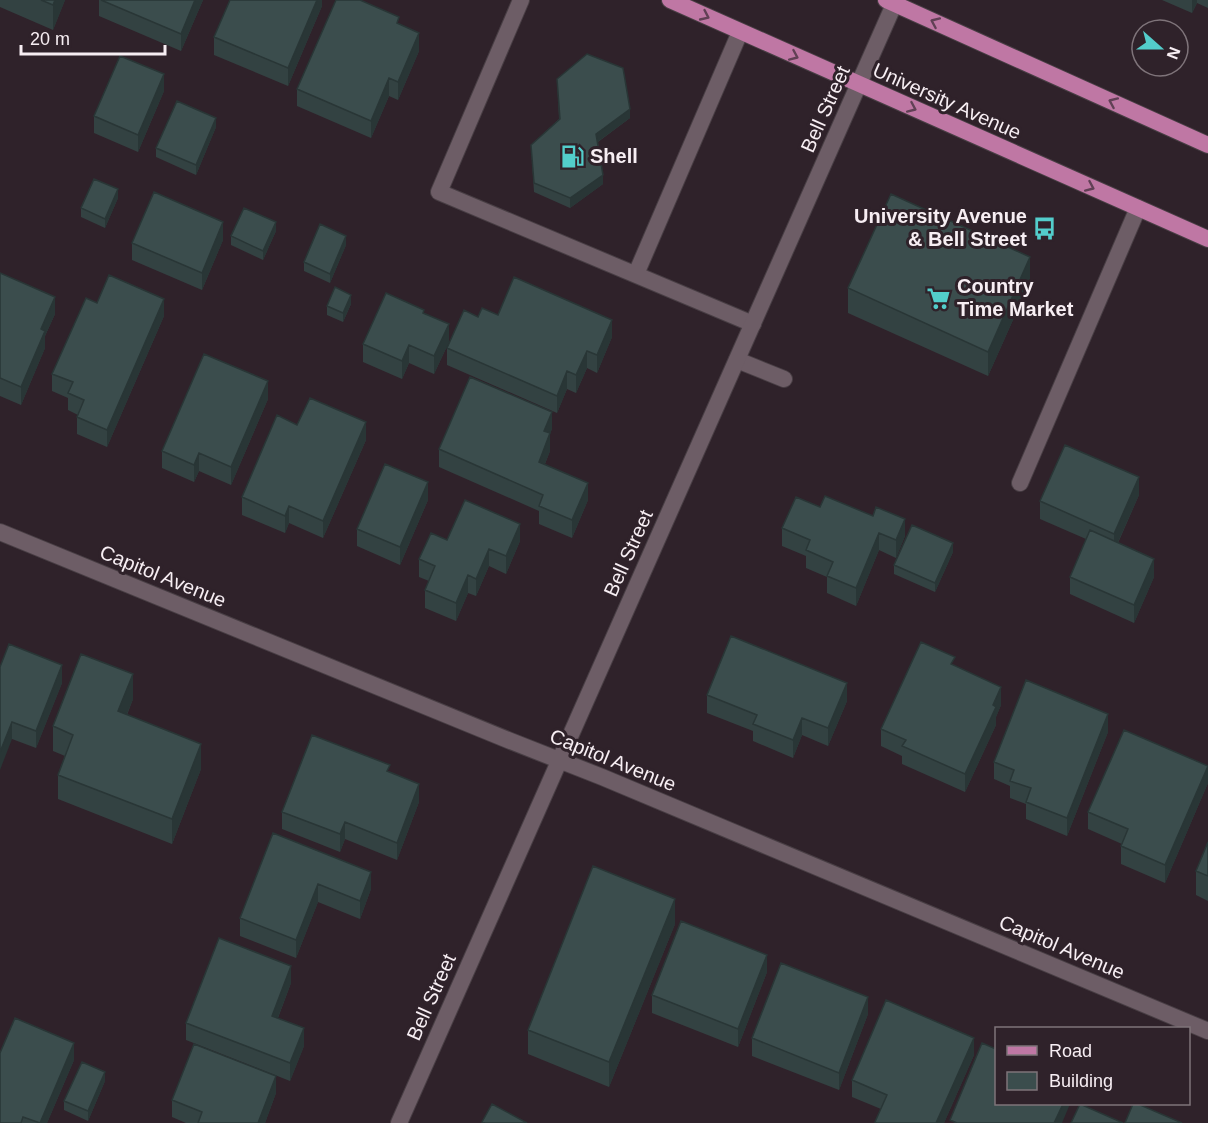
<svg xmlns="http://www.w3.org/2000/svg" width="1208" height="1123" font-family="Arial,sans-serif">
<rect width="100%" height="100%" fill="#2f222a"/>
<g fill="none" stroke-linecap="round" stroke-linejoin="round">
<defs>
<path id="service" d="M521,0L439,192L753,324
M636,274L740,32
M737,360L784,379
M1020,483L1138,208"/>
<path id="minor" d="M0,532L508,740L602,777L1208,1031
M399,1123L896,0"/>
<path id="primary" d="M670,0L1208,239
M886,0L1208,145"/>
</defs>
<use href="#service" stroke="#483e44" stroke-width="18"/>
<use href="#minor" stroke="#483e44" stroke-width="18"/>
<use href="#primary" stroke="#483e44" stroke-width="18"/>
<use href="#service" stroke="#6d5d66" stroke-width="16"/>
<use href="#minor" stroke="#6d5d66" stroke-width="16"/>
<use href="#primary" stroke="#bf77a4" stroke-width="16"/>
</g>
<path fill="#334242" d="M0,0H65L53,30L0,7Z
M99,0H203L181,51L99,16Z
M322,0V6L288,86L214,55V37Z
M1162,0H1208V8L1197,3L1192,13Z
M399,24L419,51L398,100L389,96L371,138L297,106V89Z
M557,79L630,118L598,142L603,184L570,208L534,192L531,145L559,119Z
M164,91L138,152L94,133V116Z
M216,127L196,175L156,157V148Z
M118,198L105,228L81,217V208Z
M276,231L263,260L231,245V236Z
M223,240L202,290L132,260V243Z
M346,245L330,283L304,271V262Z
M0,273L55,314L45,336V348L21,405L0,396Z
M1030,282L988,376L848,313V288Z
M97,303L164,316L107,447L77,434V417L78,415L68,410V398L52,391V374Z
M351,304L343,322L327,315V306Z
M498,315L612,337L597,373L587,368L576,393L567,389L557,413L447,365V348L478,317Z
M449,342L434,374L409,363L402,379L363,362V344Z
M268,399L231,485L199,471L194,482L162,468V451Z
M297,425L366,440L323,538L289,523L285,533L242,515V497Z
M552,429L550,433V451L545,464L588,500L572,538L539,524V511L439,467V449Z
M1139,495L1118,543L1154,577L1134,623L1070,594V577L1086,539L1040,519V501Z
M428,500L400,565L357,546V529Z
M820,507L905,536L896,558L879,550L856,606L827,593V577L806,568V556L782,546V528Z
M447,540L520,541L506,574L489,566L476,596L468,593L456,621L425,608V590L429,581L419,577V559Z
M953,552L935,592L894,574V565Z
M955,666L1001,705L996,717V725L965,792L902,764V756L881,746V729Z
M0,667L62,683L36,748L12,739Z
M707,695L847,701L828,746L802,735L793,758L753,741V731L707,713Z
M133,699L127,715L201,769L172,844L58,799V775L65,756L53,751V726Z
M1108,732L1067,836L1026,819V804L1010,798V786L994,779V762Z
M390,772L419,802L397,860L345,839L340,852L282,829V812Z
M1208,783L1165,883L1121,864V846L1122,844L1088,829V812Z
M273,833L371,889L360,919L318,902L296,958L240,936V918Z
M1208,842V901L1196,895V871Z
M675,924L609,1087L528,1054V1030Z
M767,972L738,1047L652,1013V995Z
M291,983L278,1018L304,1046L290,1081L186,1040V1023Z
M868,1014L839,1090L752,1056V1038Z
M974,1055L944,1123H875L881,1109L852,1097V1080Z
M74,1060L47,1123H0Z
M105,1081L88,1121L64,1110V1101Z
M276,1093L265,1123H186L172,1117V1100Z"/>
<path fill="#293636" d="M55,0H65L53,30V5Z
M195,0H203L181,51V34Z
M317,0H322V6L288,86V68Z
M1192,0H1197V3L1192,13Z
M419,33V51L398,100V82Z
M164,74V91L138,152V135Z
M389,78V96L371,138V121Z
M630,109V118L596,143V134Z
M216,118V127L196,175V165Z
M603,175V184L570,208V198Z
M118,189V198L105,228V219Z
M223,222V240L202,290V273Z
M276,222V231L263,260V251Z
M346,236V245L330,283V274Z
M1030,257V282L988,376V352Z
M351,295V304L343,322V313Z
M55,297V314L45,336V348L21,405V387L41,329Z
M164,299V316L107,447V430Z
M612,320V337L597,373V355Z
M449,324V342L434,374V356Z
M409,345V363L402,379V361Z
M587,351V368L576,393V375Z
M567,371V389L557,413V396Z
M268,381V399L231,485V467Z
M552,412V429L544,448V431Z
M366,422V440L323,538V521Z
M550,433V451L539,479V462Z
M199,453V471L194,482V465Z
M1139,477V495L1114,551V534Z
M428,482V500L400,565V547Z
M588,483V500L572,538V520Z
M289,506V523L285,533V516Z
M905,519V536L896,558V540Z
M520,524V541L506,574V556Z
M879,533V550L856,606V588Z
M953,543V552L935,592V583Z
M489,549V566L476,596V579Z
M1154,559V577L1134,623V605Z
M468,575V593L456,621V603Z
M62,665V683L36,748V731Z
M133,674V699L118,736V711Z
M847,683V701L828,746V728Z
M1001,687V705L996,717V725L965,792V774Z
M1108,714V732L1067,836V818Z
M802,718V735L793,758V740Z
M12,722V739L0,770V752Z
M201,744V769L172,844V819Z
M1208,766V783L1165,883V865Z
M419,784V802L397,860V843Z
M345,822V839L340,852V834Z
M371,872V889L360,919V901Z
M318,884V902L296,958V940Z
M675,899V924L609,1087V1062Z
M767,955V972L738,1047V1029Z
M291,966V983L272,1033V1016Z
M868,997V1014L839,1090V1073Z
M304,1028V1046L290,1081V1063Z
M974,1038V1055L944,1123H936Z
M74,1043V1060L47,1123H40Z
M105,1072V1081L88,1121V1111Z
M276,1076V1093L265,1123H258Z
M1063,1104H1070L1062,1123H1054Z"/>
<path fill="#3b4d4d" stroke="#293636" stroke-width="1.5" d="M41,0H55L53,5Z
M101,0H195L181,34Z
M230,0H317L288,68L214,37Z
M336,0H360L399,17L397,23L419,33L398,82L389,78L371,121L297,89Z
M587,54L623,68L630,109L596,134L603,175L570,198L534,183L531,145L560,119L557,79Z
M120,56L164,74L138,135L94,116Z
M177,101L216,118L196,165L156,148Z
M94,179L118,189L105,219L81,208Z
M154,192L223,222L202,273L132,243Z
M891,194L1030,257L988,352L848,288Z
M244,208L276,222L263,251L231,236Z
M320,224L346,236L330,274L304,262Z
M0,273L55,297L41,329L45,331L21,387L0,378Z
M109,275L164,299L107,430L77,417L84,400L68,393L73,382L52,374L86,298L97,303Z
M514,277L612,320L597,355L587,351L576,375L567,371L557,396L447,348L464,310L478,317L482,308L498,315Z
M335,287L351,295L343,313L327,306Z
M386,293L424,310L423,313L449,324L434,356L409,345L402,361L363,344Z
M204,354L268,381L231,467L199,453L194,465L162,451Z
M470,377L552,412L544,431L550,433L539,462L588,483L572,520L539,506L543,495L439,449Z
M310,398L366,422L323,521L289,506L285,516L242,497L277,415L297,425Z
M1065,445L1139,477L1114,534L1040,501Z
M385,464L428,482L400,547L357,529Z
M825,496L873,516L876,507L905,519L896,540L879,533L856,588L827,576L833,562L806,550L810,540L782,528L796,497L820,507Z
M465,500L520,524L506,556L489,549L476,579L468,575L456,603L425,590L435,566L419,559L431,533L447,540Z
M912,525L953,543L935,583L894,565Z
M1090,530L1154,559L1134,605L1070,577Z
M731,636L847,683L828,728L802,718L793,740L753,724L757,715L707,695Z
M921,642L955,657L951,664L1001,687L993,705L996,707L965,774L902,746L906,740L881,729Z
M9,644L62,665L36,731L12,722L0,752V667Z
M81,654L133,674L118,711L201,744L172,819L58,775L73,735L53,726Z
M1026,680L1108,714L1067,818L1026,802L1031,788L1010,781L1014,770L994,762Z
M1124,730L1208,766L1165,865L1121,846L1128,829L1088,812Z
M312,735L390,765L387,771L419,784L397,843L345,822L340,834L282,812Z
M273,833L371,872L360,901L318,884L296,940L240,918Z
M1208,842V876L1196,871Z
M593,866L675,899L609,1062L528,1030Z
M681,921L767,955L738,1029L652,995Z
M219,938L291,966L272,1016L304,1028L290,1063L186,1023Z
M781,963L868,997L839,1073L752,1038Z
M886,1000L974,1038L936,1123H877L875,1122L887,1095L852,1080Z
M15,1018L74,1043L40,1123L23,1117L21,1123H0V1053Z
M982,1043L996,1049V1104H1063L1054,1123H957L950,1120Z
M194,1044L276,1076L258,1123H198L202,1112L172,1100Z
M82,1062L105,1072L88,1111L64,1101Z
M492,1104L527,1123H485L482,1122Z
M1080,1104L1123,1123H1071Z
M1133,1104H1138L1182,1123H1125Z"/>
<defs><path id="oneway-chevron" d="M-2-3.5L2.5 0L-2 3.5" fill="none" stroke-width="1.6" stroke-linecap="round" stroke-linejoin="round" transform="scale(1.5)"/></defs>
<g stroke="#614055">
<use href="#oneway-chevron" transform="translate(705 16) rotate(25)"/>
<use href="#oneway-chevron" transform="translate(935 22) rotate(-156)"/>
<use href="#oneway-chevron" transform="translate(794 56) rotate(24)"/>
<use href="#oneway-chevron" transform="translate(1113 102) rotate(-156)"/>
<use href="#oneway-chevron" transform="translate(912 108) rotate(24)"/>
<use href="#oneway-chevron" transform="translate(1090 187) rotate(24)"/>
</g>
<defs>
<symbol id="fuel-bare" viewBox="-9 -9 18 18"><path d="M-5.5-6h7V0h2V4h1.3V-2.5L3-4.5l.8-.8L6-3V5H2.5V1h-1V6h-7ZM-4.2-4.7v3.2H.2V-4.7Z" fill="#53cdcb" stroke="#2f222a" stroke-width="2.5" paint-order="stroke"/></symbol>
<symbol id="bus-bare" viewBox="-9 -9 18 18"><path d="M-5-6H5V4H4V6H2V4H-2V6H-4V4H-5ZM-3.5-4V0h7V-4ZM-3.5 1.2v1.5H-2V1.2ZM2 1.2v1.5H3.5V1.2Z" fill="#53cdcb" stroke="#2f222a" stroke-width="2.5" paint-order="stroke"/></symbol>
<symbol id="supermarket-bare" viewBox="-9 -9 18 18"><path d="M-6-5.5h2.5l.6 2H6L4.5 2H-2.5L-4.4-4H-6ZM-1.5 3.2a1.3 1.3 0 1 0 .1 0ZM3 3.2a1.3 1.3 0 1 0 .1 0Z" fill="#53cdcb" stroke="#2f222a" stroke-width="2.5" paint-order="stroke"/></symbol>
</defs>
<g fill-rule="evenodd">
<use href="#fuel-bare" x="556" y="140" width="33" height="33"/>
<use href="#bus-bare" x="1028" y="212" width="33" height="33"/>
<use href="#supermarket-bare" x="922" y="282" width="33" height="33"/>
</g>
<g text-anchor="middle" stroke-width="6" stroke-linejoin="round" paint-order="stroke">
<g font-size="20" fill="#f7eef3" stroke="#2f222a">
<text transform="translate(947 101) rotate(24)" y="7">University Avenue</text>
<text transform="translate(825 109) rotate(-66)" y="7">Bell Street</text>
<text transform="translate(628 553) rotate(-66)" y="7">Bell Street</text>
<text transform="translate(163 576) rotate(22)" y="7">Capitol Avenue</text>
<text transform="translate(613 760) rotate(22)" y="7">Capitol Avenue</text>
<text transform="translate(1062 947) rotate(23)" y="7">Capitol Avenue</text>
<text transform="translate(431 997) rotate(-66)" y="7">Bell Street</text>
</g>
<g font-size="20" font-weight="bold" fill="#f7eef3" stroke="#2f222a" text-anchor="start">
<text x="590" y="163">Shell</text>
<text x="1027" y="223" text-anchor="end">University Avenue<tspan x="1027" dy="23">&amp; Bell Street</tspan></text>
<text x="957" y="293">Country<tspan x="957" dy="23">Time Market</tspan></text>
</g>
</g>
<rect x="995" y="1027" width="195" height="78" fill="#2f222a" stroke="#7f747a" stroke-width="1.5"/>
<rect x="1007" y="1046" width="30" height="9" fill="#bf77a4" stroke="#7f747a" stroke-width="1.5"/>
<text x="1049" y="1057" font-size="18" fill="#f7eef3">Road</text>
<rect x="1007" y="1072" width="30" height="18" fill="#3b4d4d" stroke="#7f747a" stroke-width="1.5"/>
<text x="1049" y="1087" font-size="18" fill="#f7eef3">Building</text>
<g transform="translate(1160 48) rotate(111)"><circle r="28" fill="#2f222a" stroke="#7f747a" stroke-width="1.5"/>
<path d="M0-4.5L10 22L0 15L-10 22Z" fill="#53cdcb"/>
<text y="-9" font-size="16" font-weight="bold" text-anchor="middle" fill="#f7eef3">N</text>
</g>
<path d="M21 45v9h144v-9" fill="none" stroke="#f7eef3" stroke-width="3"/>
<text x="30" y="45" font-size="18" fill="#f7eef3" stroke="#2f222a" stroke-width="4.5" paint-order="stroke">20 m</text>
</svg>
